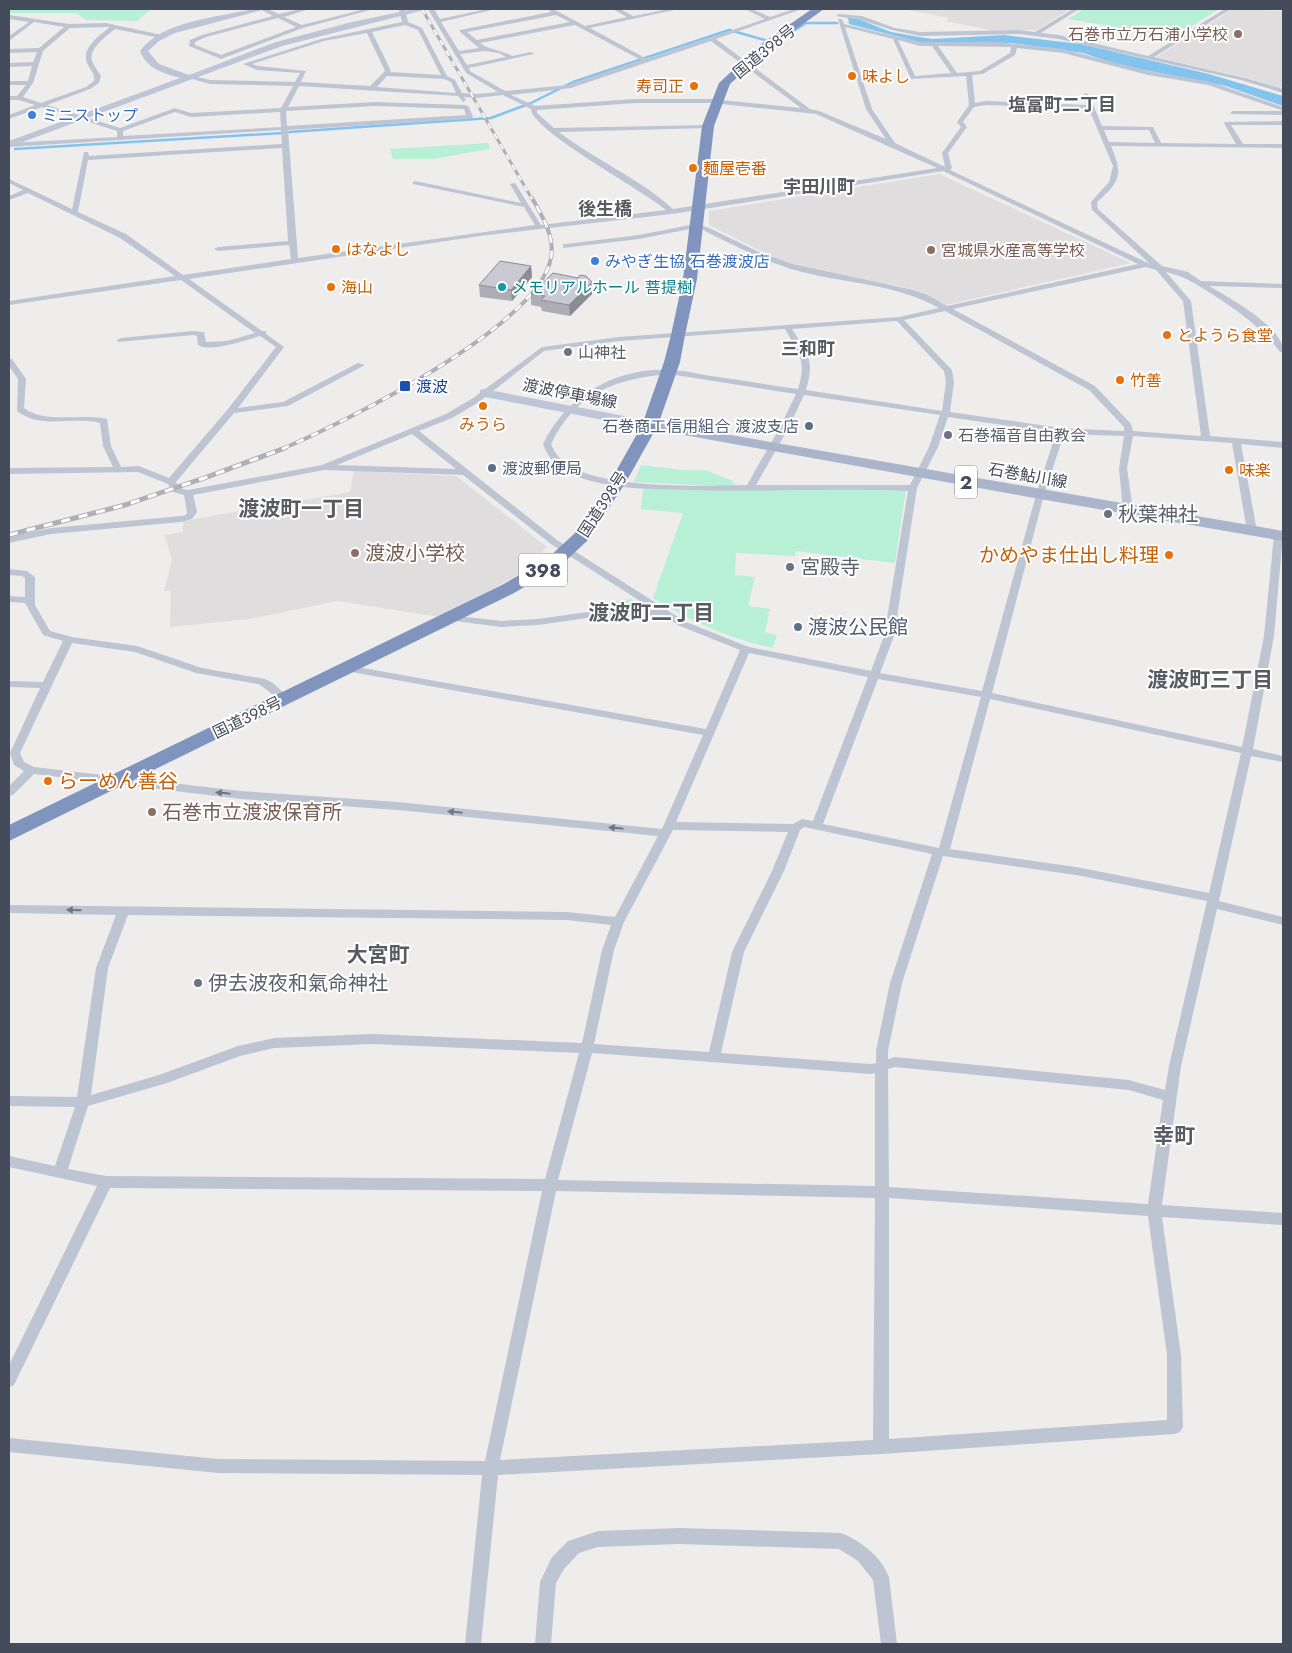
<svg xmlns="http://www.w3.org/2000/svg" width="1292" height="1653" font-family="Jost,'Noto Sans JP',sans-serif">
<rect width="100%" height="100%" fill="#efecec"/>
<path fill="#e0ddde" d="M903,9H1070L1037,30H989L946,21L949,18Z
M1233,9L1283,11V85L1280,88L1244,77L1156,57Z
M939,174L1131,263L946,305L925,293L900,286L838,276L783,262L709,225V211Z
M354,471L456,476L547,547L522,573L440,617L337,601L250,619L170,627L171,591H164L172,559L164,535L183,532V521L350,492Z"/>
<path fill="#b7efd7" d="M9,9H151L137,21L86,20L76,13H9Z
M1084,9H1219L1174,37L1068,19Z
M488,143L490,149L432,159H393L390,149Z
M641,465L682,470H705L733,481L737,487L634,482Z
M643,488L906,489L895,563L796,551L795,556L736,553L735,575L755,577L748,606L770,609L765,632L777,635L773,648C729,639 691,621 653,598L683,513L641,509Z
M631,599L649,611L603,612L607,602Z"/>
<path fill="#82c4ee" d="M848,18L858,19L891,32L919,37L933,39L1004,35L1081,44L1209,74L1283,96V106L1226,86L1119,65L1083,53L1012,43L919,42L849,24Z"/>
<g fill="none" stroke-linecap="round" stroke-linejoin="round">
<path stroke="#82c4ee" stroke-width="2.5" d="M781,39L806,23H837
M289,132L491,118L531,103L573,82L729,30L772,42
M15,149L283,133"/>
<path fill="#bec5d2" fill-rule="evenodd" d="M260,9H267L279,14L301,9H309L284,17L302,25L365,9H374L303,28L221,59L189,46L190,40L202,35L273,16ZM278,18L296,27L221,55L195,45V42L206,37Z
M399,9H405L408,22L422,28L447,76L455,80L462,93L477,94L498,92L466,73L428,9H434L440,19L487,9H496L441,22L459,51L479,48L460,32V30L551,12L548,10L549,9H553L585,26L627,17L613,9H620L633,16L669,9H679L590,28L647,59L765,19L745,9H752L770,17L794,9H802L716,39L810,109L819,111L886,139L866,109L838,19H842L844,24L920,42H998L1063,49L1148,71L1211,82L1283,107V111L1281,110L1208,85L1148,75L1063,53L1017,48L1015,55L983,74L972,75L975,103L986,101L1087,105L1083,95L1086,93L1089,95L1102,126L1153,127L1161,143L1236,144L1224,123L1225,122L1283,121V125H1231L1243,144H1283V148L1111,146C1123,175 1121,181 1097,202L1098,209L1162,266L1188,272L1201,281L1283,284V288L1209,286C1228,297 1285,328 1283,352H1280C1261,327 1238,311 1212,294C1196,284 1184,276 1166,272L1191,301L1210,436L1283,442V448L1241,444L1257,531L1252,534L1247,531L1232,443L1133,436L1127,468L1133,510L1128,513L1123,510L1119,468L1124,436L1064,434L1044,495L992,693L1242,747L1264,636L1274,535L1279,532L1283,534L1274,636L1253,749L1283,756V762L1251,756L1219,901L1283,917V925L1217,909L1181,1066L1162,1205L1283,1213V1225L1162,1217L1181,1355L1183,1427L1180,1432L1175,1434L881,1454L498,1475L481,1644H465L482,1475L218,1473L9,1452V1438L218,1459L485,1461L542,1191L110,1188L14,1385L9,1387V1365L97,1186L9,1167V1156L55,1166L75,1107L9,1106V1096L77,1097L96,968L116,915L9,913V905L567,912L615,917L658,836L398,810L241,799L34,774L13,795L9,796V786L24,771L14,765L10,753L40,688L9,687V681L43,682L63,641L43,635L25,603L9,602V596L25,597V578L22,576L9,575V569L27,571L35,577V605L50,631L72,637L137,646L202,668L265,679L273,683L290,699L285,702C275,699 268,689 258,684L196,673L135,652L72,643L20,753L24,762L34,767L241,791L398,802L662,829L703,735L346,671L341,668L346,665L706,729L740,650L680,626L662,615L587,618L538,625L501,627L447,620L445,618L450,615L501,621L538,619L587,612L654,610L551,544L463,475L324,470L193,495L197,512L192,519L181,522L51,534L9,543V537L51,528L181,516L186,515L187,512L184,495L173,492L168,484L138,472L9,474V468L113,467L103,446L100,423C73,416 41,430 17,411L18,379L9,366V359H12L26,379L24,408C44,424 82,413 107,419L111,446L121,467L139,466L169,478L228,409L276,347L260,336C246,340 209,353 198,345L197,336L193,335L118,342L117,340L121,338L193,331L204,332L206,342L227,341L255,333L181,280L9,305V301L175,276L120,238L28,193L9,200V196L23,190L9,183V179L72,209L84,152H88L89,156L282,144L281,130L9,147V143L117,137V131L42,107L9,119V115L35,105L19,100H9V96H17L26,85H9V81H28L32,66L9,67V63L33,62L37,52L9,53V49L39,48L64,27L34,22L9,41V36L29,22L9,19V15L69,24L106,23L162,35L160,38L115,29C107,36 88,48 92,61C94,66 98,71 101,76L99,83L90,89L47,105L120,128L175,108L191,113L281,108L293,86L210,84L185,77L188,75L210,80L295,82L300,73L257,70L243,64L321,39L402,22ZM556,15L570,22L477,40L467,32ZM405,25L418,30L441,75L390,72L391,71L372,32ZM575,25L641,60L568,85L505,91L470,71L469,68L534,54L531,52L512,56C502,50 489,50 480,43ZM106,27H110C100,35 81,48 87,63C90,70 95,73 94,81L86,87L41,103L23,97L33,83L43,51L70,28ZM845,27L893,39L911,79L966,76L969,105L957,122L961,127L942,153L945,167L895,143L872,109ZM367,33L385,71L370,86L301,82L306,71L258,66L252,64L324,41ZM898,40L920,46H932L951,73L915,76ZM711,41L801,108L711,99H635L535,106L511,95L571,88ZM938,46L1011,47L1010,53L980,71L957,73ZM484,51L499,53L506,57L467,65L460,54ZM387,76L444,79L451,82L456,93L377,87ZM299,86L458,96L463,102L466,100L464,97L477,98L503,95L531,109C531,130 644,191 666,210L541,225L515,183L510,184L521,203L415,181L413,182V184L524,207L535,225L298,258L288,130L470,119L473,117L469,107L466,105L375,102L288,107ZM635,103H711L816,114L937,168L673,209C639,178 595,160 559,132L708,128L710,127V125L554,128L537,113V110ZM986,105L1089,109L1113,166L1109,182L1091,202L1092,210L1150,264L950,170L952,168L948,153L967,127L963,122L974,107ZM375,106L464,109L466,115L287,126L286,111ZM175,112L191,117L280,112L281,127L123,136V131ZM1104,130H1149L1155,143L1109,142ZM282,148L288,241L218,247L214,249L218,251L289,245L291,259L183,275L126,234L78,212L88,160ZM943,171L1138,264L947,306L926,294L909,289L792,264L759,252L707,227L695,224L639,235L566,244H563V248L639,239L695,228L703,230C735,246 767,263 802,272C849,284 896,284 939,308L899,317L619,337L542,347L473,398L446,414L322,465L188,490L179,488L176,482L234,413L288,406L365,365L358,363L283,402L238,408L284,347L266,334V331H262L189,279L480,236L672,214ZM1146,267L1156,270L1183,301L1201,436L1133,431L1131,424L1095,386L953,309ZM945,311L1089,390L1124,427V431L1061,428L950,412L954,382L952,370L904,320ZM897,321L944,371L946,382L942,411L806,390C815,359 808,355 792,329ZM785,329C799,354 807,360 798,389C769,385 740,380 711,376C698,374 683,370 670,370C616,367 566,396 543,444C548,458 557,468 571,474C607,490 652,489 691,490C763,492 836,488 908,491L884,636L871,671L749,647L686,622L557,540L419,431L452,418L479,402L544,351L619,341ZM669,374L796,394L780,427L747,485C702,486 610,489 571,467C561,461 555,454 551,444C576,392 616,379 669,374ZM804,395L940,415L929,447L910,485H756L789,427ZM948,417L1056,433L1036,495L982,691L880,673L894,636L917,488L938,447ZM412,434L456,469L337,465ZM749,653L868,677L813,821L802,819L793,824L676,822ZM878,679L981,697L939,848L823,824ZM990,699L1241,753L1209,893L1076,867L950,849ZM804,827L932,854L890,983L876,1051V1063L871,1064L721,1053L744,952L784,871L800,830ZM673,830L788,832L772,871L732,952L709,1052L594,1044L614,950L624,922ZM943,856L1076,875L1207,901L1169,1066L1165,1090L1129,1080L895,1057L888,1059V1051L902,983ZM128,915L567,920L611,925L602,950L582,1043L373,1034L274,1038L238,1046L159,1075L91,1095L108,968ZM373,1044L579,1053L545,1179L106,1176L68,1169L88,1106L167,1083L240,1056L274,1048ZM592,1053L871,1074L875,1073V1186L558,1180ZM895,1067L1129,1090L1163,1100L1148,1204L889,1187L888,1069ZM556,1191L875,1198L873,1440L500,1460ZM889,1198L1148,1216L1167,1355V1420L889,1439Z
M1073,9H1079L1041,33L1059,35L1148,56L1225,9H1231L1154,57L1245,78L1283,89V93L1241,80L1059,39L1019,34L920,36L892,30L861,20L836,16L839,14L862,16L895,28L920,32L1019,30L1035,32Z
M1233,111H1283V115L1231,114V112Z
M679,1528L841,1533C861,1541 881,1556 889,1577L897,1644H881L873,1580L858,1561L839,1549L679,1544L598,1547L579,1553L564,1569L556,1583L551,1644H535L540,1582L552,1557L568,1541L598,1531Z"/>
<path fill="#bdc5d6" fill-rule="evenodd" d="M253,9H266L175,33L159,41L148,51L159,64L189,75L276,42L352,22L414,9H428L282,46L9,147V141L180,78C163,73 147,69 140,51C161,21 219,17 253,9Z
M484,389L650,421L656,425L650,429L480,396V390Z"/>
<path fill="#aab5cc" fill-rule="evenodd" d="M650,421L1283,531V541L1040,499L645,428L643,425Z"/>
<path fill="#8194bd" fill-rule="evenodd" d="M812,9H824L768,49L730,84L714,126L697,279L685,335L680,362L658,425L626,482L587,541L559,567L514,593L9,841V825L502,585L547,559L575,533L610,482L642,425L664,362L671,335L683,279L702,126L719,83L760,45Z"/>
<defs>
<path id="rail-far2" d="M422,9L532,199"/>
<path id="rail-far1" d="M282,449C345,422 538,327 551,258C555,236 542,216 532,198"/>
<path id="rail" d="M199,480L285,448
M9,535L125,505L204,478"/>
</defs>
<use href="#rail-far2" stroke="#aeafb7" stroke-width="3"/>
<use href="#rail-far1" stroke="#aeafb7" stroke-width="4"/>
<use href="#rail" stroke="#aeafb7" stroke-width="5"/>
<use href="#rail-far2" stroke="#fff" stroke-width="2" stroke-dasharray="6" stroke-linecap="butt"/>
<use href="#rail-far1" stroke="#fff" stroke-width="2.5" stroke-dasharray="8" stroke-linecap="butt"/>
<use href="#rail" stroke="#fff" stroke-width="3" stroke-dasharray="9" stroke-linecap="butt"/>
</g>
<path fill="#acadb5" d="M531,266L532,277L512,301L480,297L479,285Z
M578,278L592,282V294L570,316L542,311L541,307L531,305V294Z"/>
<path fill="#8c8d93" d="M531,266L532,277L512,301L511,290Z
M592,282V294L570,316L569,305Z"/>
<path fill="#c8c9d2" stroke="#8c8d93" d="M500,261L531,266L511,290L479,285Z
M553,273L578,278L580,275L586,276L592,282L569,305L541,300L545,296L531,294Z"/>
<defs><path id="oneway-solid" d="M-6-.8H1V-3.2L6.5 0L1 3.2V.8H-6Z" transform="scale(1.25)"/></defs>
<g fill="#6f7684">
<use href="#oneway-solid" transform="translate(223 793) rotate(-174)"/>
<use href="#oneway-solid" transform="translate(455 812) rotate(-174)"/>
<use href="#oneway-solid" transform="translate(616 828) rotate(-174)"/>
<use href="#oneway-solid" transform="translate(74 910) rotate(-179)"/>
</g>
<g fill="#8d6e63" stroke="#fff" stroke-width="2">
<circle cx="1238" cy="34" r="5"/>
<circle cx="931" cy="250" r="5"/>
<circle cx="355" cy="553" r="5"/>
<circle cx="152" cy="812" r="5"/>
</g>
<g fill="#e8710a" stroke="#fff" stroke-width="2">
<circle cx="852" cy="76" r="5"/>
<circle cx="694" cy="86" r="5"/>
<circle cx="693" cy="168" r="5"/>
<circle cx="336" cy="249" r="5"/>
<circle cx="331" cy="287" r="5"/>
<circle cx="1167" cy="335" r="5"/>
<circle cx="1120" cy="380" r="5"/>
<circle cx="483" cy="406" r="5"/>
<circle cx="1229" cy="470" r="5"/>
<circle cx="1169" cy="555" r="5"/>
<circle cx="48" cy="781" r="5"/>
</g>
<g fill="#3f7fe0" stroke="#fff" stroke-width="2">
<circle cx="32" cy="115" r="5"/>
<circle cx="595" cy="261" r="5"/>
</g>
<circle fill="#0f9aa8" stroke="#fff" stroke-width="2" cx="502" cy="287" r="5"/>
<g fill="#6b7280" stroke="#fff" stroke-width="2">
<circle cx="568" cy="352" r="5"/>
<circle cx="948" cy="435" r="5"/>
<circle cx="1108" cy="514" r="5"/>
<circle cx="790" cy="567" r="5"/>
<circle cx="198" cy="983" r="5"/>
</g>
<rect fill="#1a4fb4" stroke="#fff" stroke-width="2" x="399" y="380" width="12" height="12" rx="2.5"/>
<g fill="#5c6f8a" stroke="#fff" stroke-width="2">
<circle cx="809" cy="426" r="5"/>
<circle cx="492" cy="468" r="5"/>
<circle cx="798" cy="627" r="5"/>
</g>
<g text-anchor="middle" stroke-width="4" stroke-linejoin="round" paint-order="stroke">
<g font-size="16" fill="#785e54" stroke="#fff" text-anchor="end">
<text x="1228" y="40">石巻市立万石浦小学校</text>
<text x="941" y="256" text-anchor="start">宮城県水産高等学校</text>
</g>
<g font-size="16" fill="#444b5a" stroke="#fff">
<text transform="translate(764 51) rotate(-39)" y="6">国道398号</text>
<text transform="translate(570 393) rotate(11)" y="6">渡波停車場線</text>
<text transform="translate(1028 475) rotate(10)" y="6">石巻鮎川線</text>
<text transform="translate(602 504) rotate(-57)" y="6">国道398号</text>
<text transform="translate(247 717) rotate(-26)" y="6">国道398号</text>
</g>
<g font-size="16" fill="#c56008" stroke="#fff" text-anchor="start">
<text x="862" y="82">味よし</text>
<text x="684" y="92" text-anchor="end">寿司正</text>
<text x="703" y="174">麺屋壱番</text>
<text x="346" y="255">はなよし</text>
<text x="341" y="293">海山</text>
<text x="1177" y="341">とようら食堂</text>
<text x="1130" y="386">竹善</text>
<text x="483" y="430" text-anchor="middle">みうら</text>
<text x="1239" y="476">味楽</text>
</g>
<g font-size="16" fill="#366cbe" stroke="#fff" text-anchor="start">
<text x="42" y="121">ミニストップ</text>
<text x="605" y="267">みやぎ生協 石巻渡波店</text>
</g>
<g font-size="16" fill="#0d838f" stroke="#fff" text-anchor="start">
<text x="512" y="293">メモリアルホール 菩提樹</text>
</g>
<g font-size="16" fill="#5b616d" stroke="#fff" text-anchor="start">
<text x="578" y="358">山神社</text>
<text x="958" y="441">石巻福音自由教会</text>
</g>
<g font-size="16" fill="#164399" stroke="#fff" text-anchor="start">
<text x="416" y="392">渡波</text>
</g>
<g font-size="16" fill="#4e5e75" stroke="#fff" text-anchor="end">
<text x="799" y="432">石巻商工信用組合 渡波支店</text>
<text x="502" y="474" text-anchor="start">渡波郵便局</text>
</g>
<g font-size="18" font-weight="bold" fill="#585b61" stroke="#fff">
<text x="1062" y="111">塩富町二丁目</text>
<text x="819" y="193">宇田川町</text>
<text x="605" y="215">後生橋</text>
<text x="808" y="355">三和町</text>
</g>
<g fill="#fff" stroke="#7c818c" stroke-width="1">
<rect x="955" y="465.5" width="22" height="33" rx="4"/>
<rect x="519" y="553.5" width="48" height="33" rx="4"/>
</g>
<g font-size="19" font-weight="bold" fill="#444b5a">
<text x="966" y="489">2</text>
<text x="543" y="577">398</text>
</g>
<g font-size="20" fill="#5b616d" stroke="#fff" text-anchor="start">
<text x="1118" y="521">秋葉神社</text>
<text x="800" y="574">宮殿寺</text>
<text x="208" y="990">伊去波夜和氣命神社</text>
</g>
<g font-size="20" fill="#785e54" stroke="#fff" text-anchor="start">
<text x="365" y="560">渡波小学校</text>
<text x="162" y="819">石巻市立渡波保育所</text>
</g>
<g font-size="20" fill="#c56008" stroke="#fff" text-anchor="end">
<text x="1159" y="562">かめやま仕出し料理</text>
<text x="58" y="788" text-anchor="start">らーめん善谷</text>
</g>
<g font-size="20" fill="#4e5e75" stroke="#fff" text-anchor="start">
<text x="808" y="634">渡波公民館</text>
</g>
<g font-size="21" font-weight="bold" fill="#585b61" stroke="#fff">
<text x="301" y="516">渡波町一丁目</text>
<text x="651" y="620">渡波町二丁目</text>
<text x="1210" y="687">渡波町三丁目</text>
<text x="378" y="962">大宮町</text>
<text x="1174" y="1143">幸町</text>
</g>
</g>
<rect width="1292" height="1653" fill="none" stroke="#444b5a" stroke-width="20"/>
</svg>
